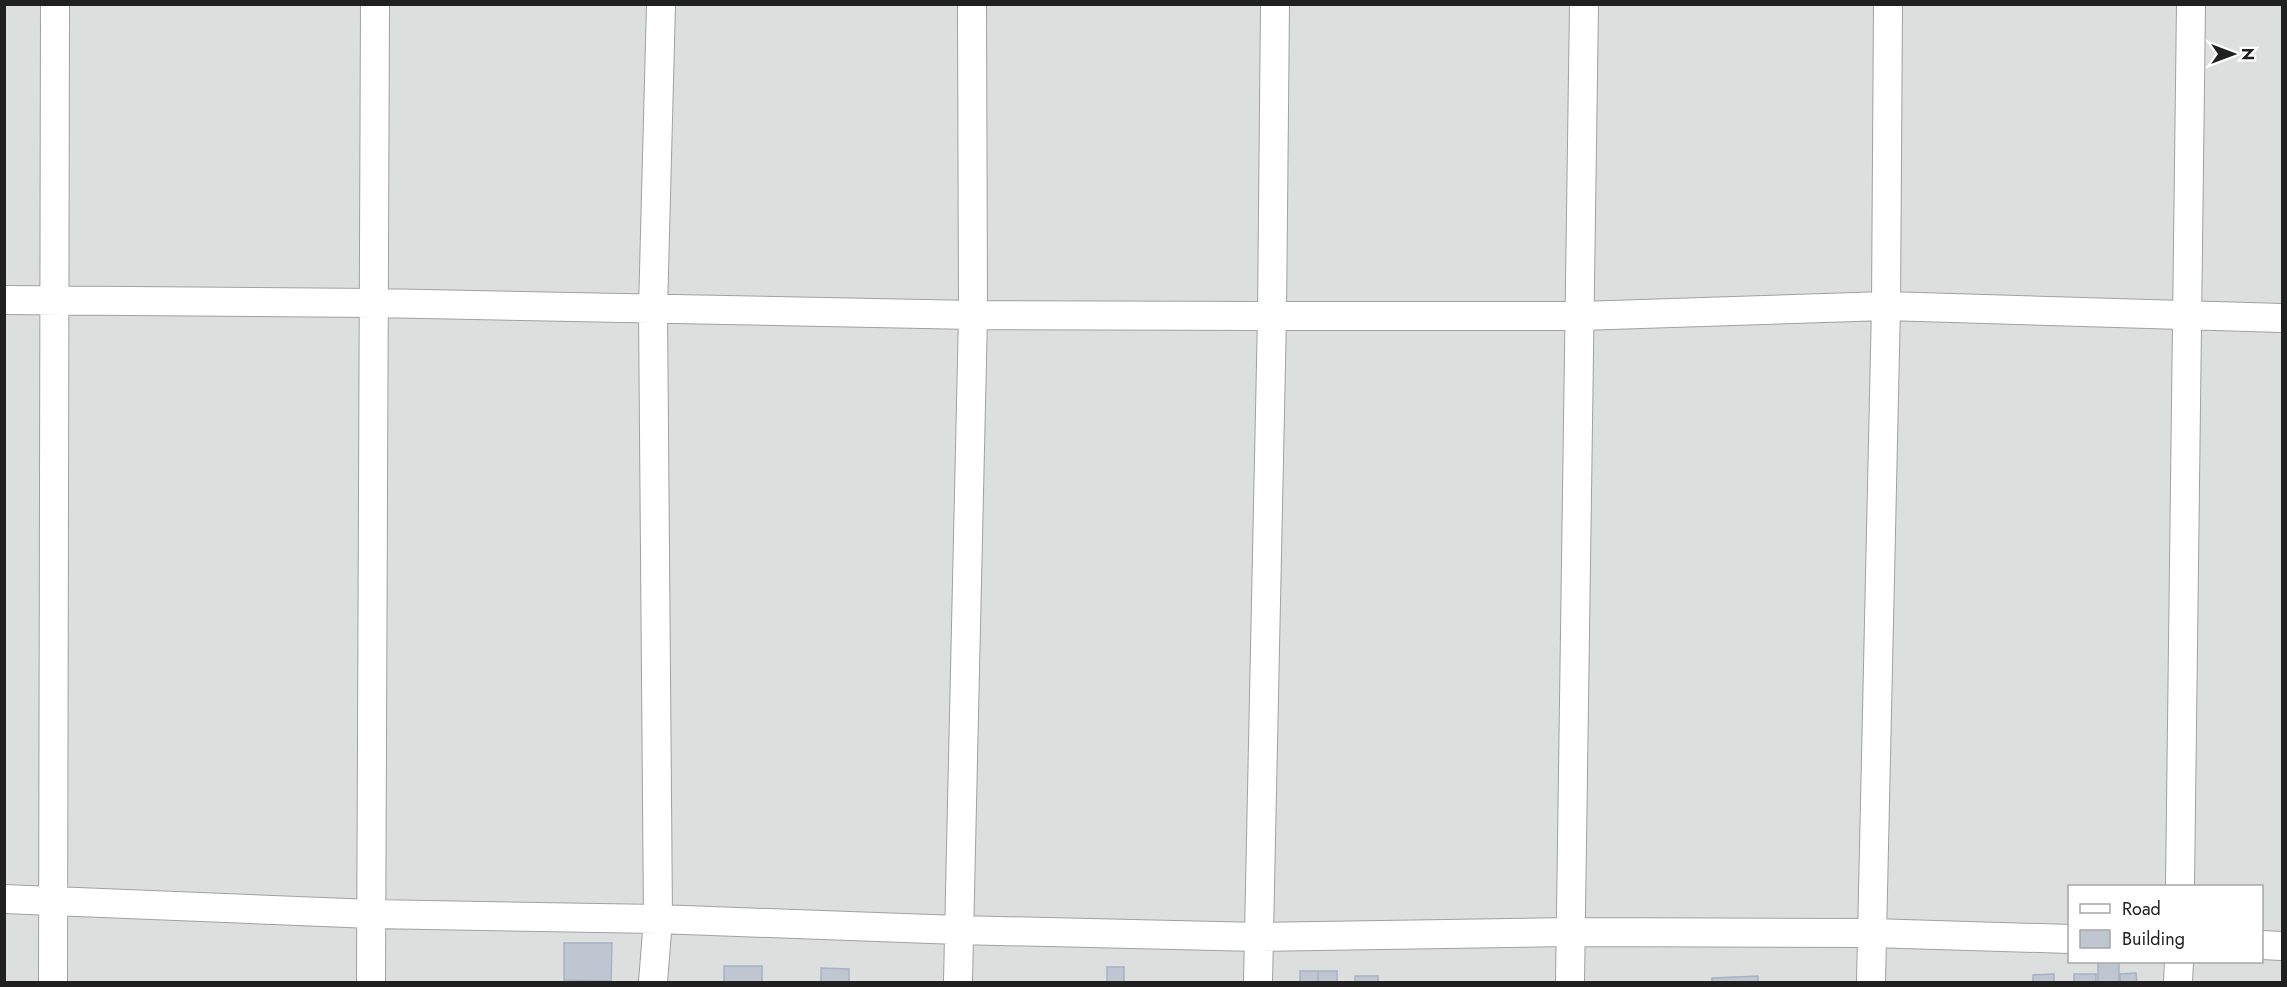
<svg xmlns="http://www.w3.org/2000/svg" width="2287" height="987" font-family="Jost,sans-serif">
<rect width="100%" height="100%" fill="#e6e8f2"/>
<path fill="#dddede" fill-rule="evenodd" d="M5,5H2282V982H5ZM2070,886H2262V962H2070Z"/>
<path fill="#bfc6d2" stroke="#a7b2c5" stroke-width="1.5" d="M564,943H612L611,981L564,980Z
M2098,962H2119V982H2098Z
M724,966H762V982H724Z
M1107,967H1124V982H1107Z
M821,968L849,969V982H821Z
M1300,971H1318V982H1300Z
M1318,971H1337V982H1318Z
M2136,973L2137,982H2120V974Z
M2054,974V982H2033V975Z
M2074,974H2096V982H2074Z
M1355,976H1378V982H1355Z
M1758,976V982H1712V978Z"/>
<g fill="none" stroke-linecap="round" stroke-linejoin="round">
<defs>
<path id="street" d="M4,300L375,303L973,315L1272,316H1580L1886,306L2282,318
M2180,886L2191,4
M4,899L372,914L658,919L958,930L1259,937L1570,932L1871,933L2070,939
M2262,945L2282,946
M53,982L55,4
M371,982L375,4
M653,982L658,919L653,310L661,4
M958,982L973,315L972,4
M1258,982L1272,316L1275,4
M1570,982L1584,4
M1871,982L1886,306L1888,4
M2178,982L2179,962"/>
</defs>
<use href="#street" stroke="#a1a1a1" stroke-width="30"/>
<use href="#street" stroke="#fff" stroke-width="28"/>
</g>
<rect width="2287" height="987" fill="none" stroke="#202020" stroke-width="12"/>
<rect x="2068" y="885" width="195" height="78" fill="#ffffff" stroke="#a6a6a6" stroke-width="1.5"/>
<rect x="2080" y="904" width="30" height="9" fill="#ffffff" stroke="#a6a6a6" stroke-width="1.5"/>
<text x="2122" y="915" font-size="18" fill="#202020">Road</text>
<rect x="2080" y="930" width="30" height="18" fill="#bfc6d2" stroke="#a6a6a6" stroke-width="1.5"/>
<text x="2122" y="945" font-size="18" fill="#202020">Building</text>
<g transform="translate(2233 54) rotate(90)" stroke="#ffffff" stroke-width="4.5" paint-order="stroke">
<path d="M0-4.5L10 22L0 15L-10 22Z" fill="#202020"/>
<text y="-9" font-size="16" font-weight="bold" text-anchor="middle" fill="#202020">N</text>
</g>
</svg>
